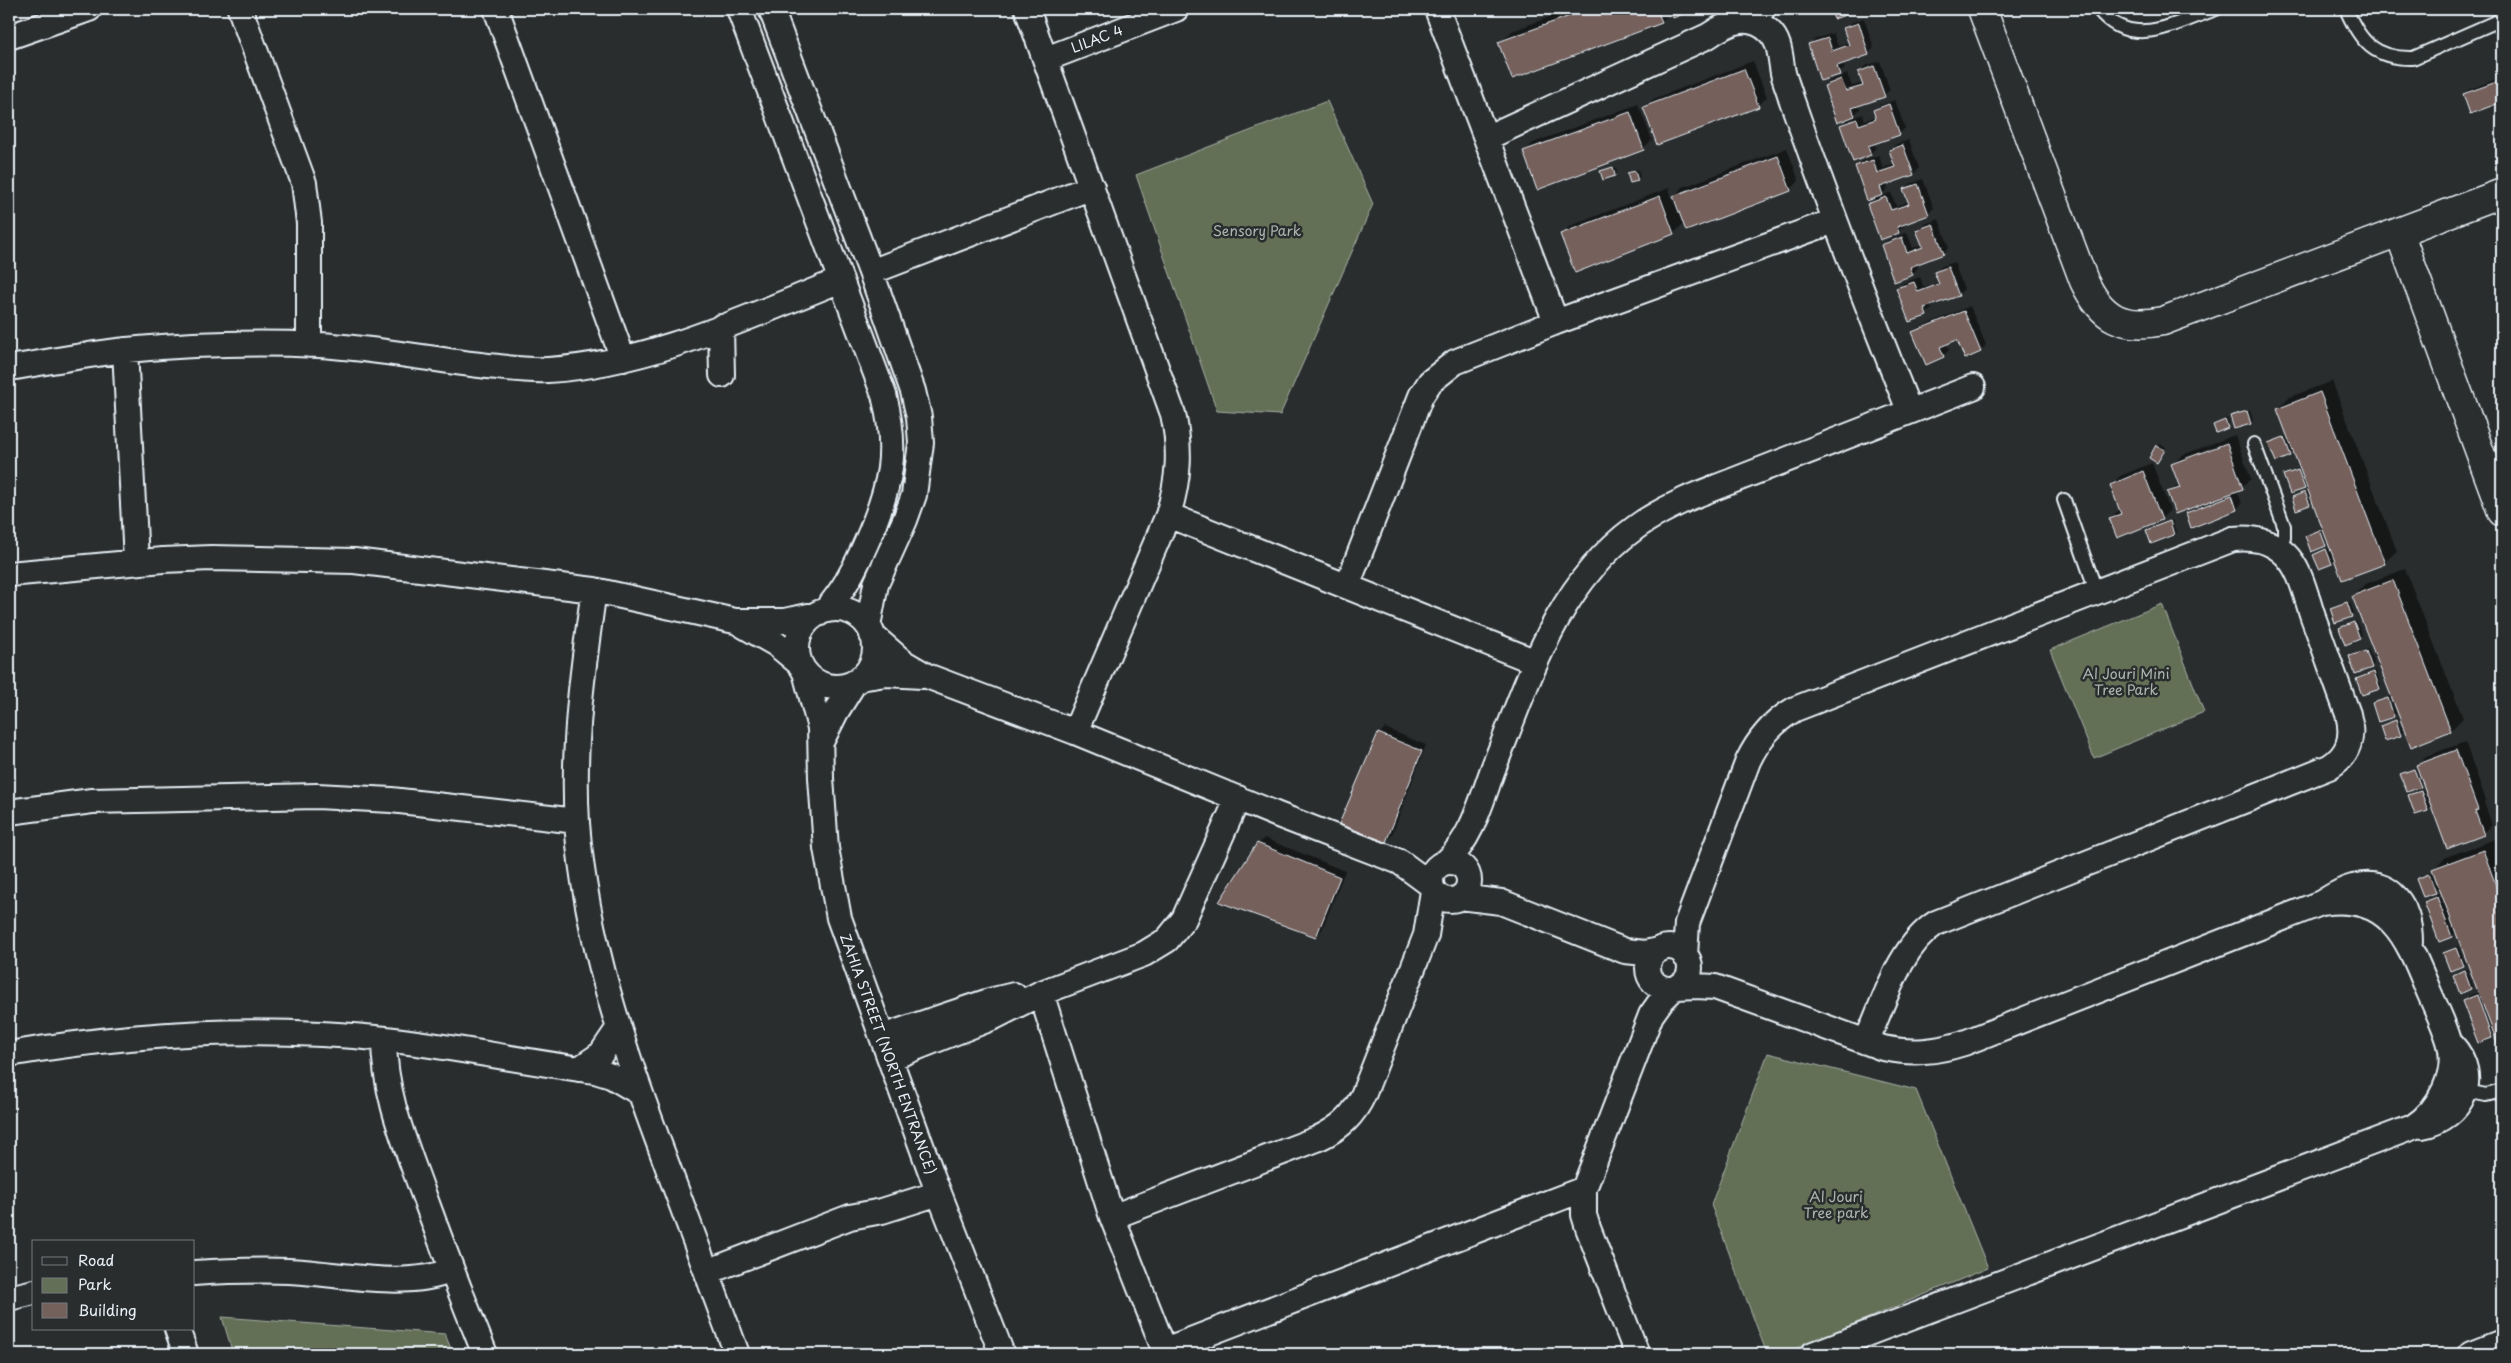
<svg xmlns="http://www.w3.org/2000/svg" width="2511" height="1363" font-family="'Playpen Sans',sans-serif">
<rect width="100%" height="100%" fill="#2a2d2e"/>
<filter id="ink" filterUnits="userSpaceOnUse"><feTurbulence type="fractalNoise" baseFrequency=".02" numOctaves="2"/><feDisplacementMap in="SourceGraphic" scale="10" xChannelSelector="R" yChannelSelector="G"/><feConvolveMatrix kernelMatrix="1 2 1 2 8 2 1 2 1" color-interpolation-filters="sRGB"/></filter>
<g filter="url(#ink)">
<path fill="#636f56" stroke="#a6b0a7" d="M1327,101L1373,204L1280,415L1217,411L1136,175Z
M2162,604L2204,712L2094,758L2050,650Z
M1768,1053L1916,1090L1988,1268L1782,1354H1767L1711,1205Z
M222,1317L445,1334L453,1354H233Z"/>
<path fill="#0007" fill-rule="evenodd" d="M1571,9H1693L1674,16L1672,11L1661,22L1500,43L1512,31Z
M1864,18L1874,48L1868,54L1843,63L1845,68L1839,74L1809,45L1815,39L1833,33L1838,46L1849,42L1845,29L1850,23Z
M1753,61L1767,97L1758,106L1644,108L1653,99Z
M1880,61L1890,90L1884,95L1859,105L1860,109L1851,118L1863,114L1865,120L1877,116L1875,111L1880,105L1895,100L1905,128L1899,134L1874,143L1876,148L1870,154L1841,126L1850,116L1825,86L1831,80L1847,74L1852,86L1863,83L1859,72L1865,66Z
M2502,77V101L2470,112L2464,94L2470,89Z
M1638,104L1652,140L1643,148L1524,152L1533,143Z
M1909,140L1919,168L1913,174L1886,184L1888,188L1880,197L1891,192L1896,206L1909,201L1905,189L1910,184L1923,179L1934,208L1928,213L1903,223L1904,226L1898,232L1868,204L1877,196L1856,166L1862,161L1879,155L1883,168L1895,164L1891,150L1896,144Z
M1787,148L1799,181L1790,190L1684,223L1674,233L1576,272L1561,235L1570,226L1669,188L1672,198L1683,187Z
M1616,167L1617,172L1615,175L1603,172Z
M1638,169L1640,177L1631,182L1628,173Z
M1939,219L1949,247L1944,253L1916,263L1918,268L1912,274L1882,245L1888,240L1907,232L1913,248L1923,244L1918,230L1924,224Z
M1954,262L1964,289L1958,295L1930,305L1932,309L1926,314L1898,289L1903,283L1920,277L1924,288L1939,282L1936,272L1942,266Z
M1970,306L1986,345L1980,351L1958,338L1946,343L1949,350L1943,356L1914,333L1920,327Z
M2332,381L2397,551L2385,562L2343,578L2336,559L2331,563L2315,555L2331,547L2329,541L2325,545L2306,536L2324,528L2313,500L2309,504L2293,497L2309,490L2307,485L2304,488L2285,476L2301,468L2294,451L2290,455L2270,443L2288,435L2278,409L2290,397Z
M2250,410L2253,421L2251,423L2232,417Z
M2227,418L2229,424L2227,427L2214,425Z
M2235,435L2251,479L2237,490L2242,503L2237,509L2192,526L2187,513L2195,505L2169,493L2180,483L2173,464L2182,455Z
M2160,443L2166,447L2159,459L2157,446Z
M2152,463L2170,510L2161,519L2110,518L2120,509L2111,485L2120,476Z
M2172,520L2176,532L2174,534L2148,530Z
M2405,569L2463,718L2451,730L2411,745L2393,698H2391L2396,713L2393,716L2373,703L2392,696L2353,596L2365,584Z
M2350,602L2354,613L2336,621L2332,609Z
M2356,621L2362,635L2346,643L2340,628Z
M2368,649L2374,664L2371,667L2351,657Z
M2376,670L2381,685L2379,688L2357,679Z
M2398,719L2403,732L2400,735L2382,726Z
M1385,728L1426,745L1392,835L1386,841L1379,734Z
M2465,742L2486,800L2484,802L2492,825L2483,834L2424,783L2420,786L2402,774L2418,767L2426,756Z
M2423,789L2430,807L2427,810L2410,795Z
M1264,838L1345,871L1322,930L1316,936L1258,844Z
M2495,839L2502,859V1042L2499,1044L2495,1034L2492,1037L2464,1001L2470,995L2479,992L2457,931L2452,936L2426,902L2432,896L2442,892L2434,869L2446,857ZM2443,894L2444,896L2431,901V898Z
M2432,872L2438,889L2424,896L2418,879Z
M2458,946L2465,962L2462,965L2444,953Z
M2467,969L2473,986L2471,988L2454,975Z"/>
<path fill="#74615c" stroke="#e8f1f8" d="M1589,9H1657L1662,23L1512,79L1498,42Z
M1670,9H1696L1673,18Z
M1830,9H1847L1848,14L1834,19Z
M1859,23L1869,55L1837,66L1840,75L1820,81L1808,44L1828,38L1832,51L1849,45L1843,28Z
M1874,66L1885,97L1852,108L1855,116L1837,123L1824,86L1841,79L1846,91L1863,86L1858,72Z
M1744,69L1759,107L1657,145L1643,107Z
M2502,80V102L2470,114L2463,94Z
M1889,104L1900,135L1868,146L1871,155L1853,162L1840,125L1857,119L1859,125L1876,119L1873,110Z
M1630,112L1644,150L1537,190L1523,151Z
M1903,145L1914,175L1880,187L1883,195L1867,201L1855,166L1873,160L1877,173L1895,167L1889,150Z
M1778,156L1791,191L1686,231L1673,196Z
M1613,167L1615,176L1603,180L1600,171Z
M1635,171L1638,181L1630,183L1627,173Z
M1918,184L1929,215L1897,227L1899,233L1880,240L1867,204L1886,197L1891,210L1909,204L1903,189Z
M1660,196L1674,234L1575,273L1560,234Z
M1933,224L1944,254L1910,267L1913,275L1894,282L1881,245L1902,237L1907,253L1923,247L1916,230Z
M1948,267L1959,296L1924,308L1927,316L1909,322L1896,288L1914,282L1918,292L1939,284L1934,272Z
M1964,311L1981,352L1965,359L1957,340L1940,347L1944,357L1926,365L1912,332Z
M2320,392L2385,564L2342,580L2277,409Z
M2247,411L2251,424L2234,429L2230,416Z
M2225,420L2228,428L2216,433L2213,425Z
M2284,437L2291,456L2276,462L2268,443Z
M2227,443L2243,489L2175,514L2167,492L2180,488L2171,464Z
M2156,445L2165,450L2157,463L2149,458Z
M2298,470L2305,489L2290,494L2283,475Z
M2143,471L2162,520L2117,538L2109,518L2121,514L2110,485Z
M2305,492L2310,505L2296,510L2292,497Z
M2232,495L2237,510L2191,528L2186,513Z
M2170,521L2174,535L2151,544L2146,530Z
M2320,530L2326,546L2311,552L2305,536Z
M2326,549L2332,564L2319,569L2313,555Z
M2393,580L2451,731L2411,747L2352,596Z
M2347,602L2352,617L2335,623L2330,608Z
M2354,622L2360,639L2345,645L2339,628Z
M2366,651L2372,668L2355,674L2349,656Z
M2374,672L2380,689L2362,695L2356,679Z
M2388,698L2394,717L2378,722L2372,703Z
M2396,720L2401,736L2385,741L2380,726Z
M1378,733L1422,751L1386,842L1339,824Z
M2456,750L2478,810L2475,811L2484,835L2447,849L2416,765Z
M2414,769L2421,787L2407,792L2400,774Z
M2421,791L2428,811L2415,815L2408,795Z
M1257,843L1340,877L1316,937L1219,902Z
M2483,850L2502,902V1044L2498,1045L2432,869Z
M2429,874L2436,893L2423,897L2416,879Z
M2437,897L2452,937L2439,942L2424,902Z
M2456,948L2463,966L2450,971L2443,953Z
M2464,970L2471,989L2460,994L2453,975Z
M2477,995L2492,1038L2478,1043L2462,1001Z"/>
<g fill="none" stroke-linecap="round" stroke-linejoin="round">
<defs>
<path id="service" d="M2098,9C2131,51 2175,23 2216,9
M2346,9C2360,42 2375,59 2413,58L2502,19
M1759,24L1770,9
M2254,444L2284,526V538L2277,547
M2064,500L2097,593
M2466,1091L2486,1095L2502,1091"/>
<path id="minor" d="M240,9L304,183L309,223V345
M496,9L623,359
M739,9L884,395C899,454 890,487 867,541C856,566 845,589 826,610
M771,9L871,272L913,391L919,417L921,443L914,495L905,520L876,584L868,626
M1027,9L1173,414C1181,450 1179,479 1168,515L1075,732
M1437,9L1556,322
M9,37L89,9
M1046,59L1176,9
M1486,138L1708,36C1727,23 1748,12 1769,31C1781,42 1780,58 1783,73C1785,81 1789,90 1791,98C1828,204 1867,306 1909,410
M871,272L1092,187
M721,327L722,375
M125,350L136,561
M9,368C48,362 88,354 127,350C190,344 256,342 319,345C375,348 432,360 488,366C508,368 528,371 548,370C650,364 747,317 841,280
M1168,515L1536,662
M9,574L163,560L211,558L354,561L594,590L735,621H785L818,614
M1347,586L1421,396L1430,382L1455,362L1556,322L1834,221
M594,590C583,666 572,746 577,823C586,940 623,1048 664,1157C688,1223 713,1288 737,1354
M797 648a39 39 0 1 1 78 0a39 39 0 1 1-78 0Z
M741,624L776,644L800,664
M872,635L903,662L927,676L1075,732L1278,815L1400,862L1431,885
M805,672L820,728L821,778L826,848L839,918L933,1178L1002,1354
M860,678L886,674L922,676
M821,742L836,712L854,683
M9,812L92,801L317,796L391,800L577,821
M1431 881a19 19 0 1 1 38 0a19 19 0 1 1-38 0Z
M1446,862C1472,838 1481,802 1493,769C1528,682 1556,585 1635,528C1652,515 1672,506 1691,497L1973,387
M1460,897L1501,902L1625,951L1645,953L1659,950
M1648 968a21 21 0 1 1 42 0a21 21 0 1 1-42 0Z
M1685,956L1687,923L1748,761C1759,738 1773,722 1795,709L2233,539C2253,537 2270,540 2285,554C2301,569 2306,597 2313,617C2325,649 2336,682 2348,714C2354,737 2349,755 2329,767L1936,923C1899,947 1884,1003 1866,1042
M1677,987L1696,986L1715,987L1883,1048C1912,1054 1936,1052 1964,1043L2321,903C2331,897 2341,890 2353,887C2392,876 2410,908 2410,942
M1041,993L1112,1217L1166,1354
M882,1037L989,1001L1014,995
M384,1039C384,1093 404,1140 422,1190C442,1245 463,1300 485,1354
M9,1054C132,1033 261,1026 386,1039C456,1047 525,1062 595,1071L611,1076L640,1093
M890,1058L994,1017L1041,993L1144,954L1167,940L1184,919L1238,798
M579,1069L601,1054L618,1029
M2422,1126C2463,1118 2481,1077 2452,1045
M1112,1217L1317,1139C1340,1128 1354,1116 1364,1093L1426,935L1433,891
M707,1272L850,1217L882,1211L939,1193
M194,1273C225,1271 257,1270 289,1271C337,1273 408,1290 451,1270
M9,1298L34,1292
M177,1329L186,1354
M1165,1350L1584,1189
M1637,1354L1588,1228L1584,1215V1189L1651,1015L1661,1001L1673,989
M1813,1354L2413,1127C2439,1110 2459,1073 2449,1041C2444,1024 2436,1008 2429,992C2407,938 2391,893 2321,903
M2471,1354L2502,1342"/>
<path id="tertiary" d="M1982,9L2084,281C2102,319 2123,329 2163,321L2502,193
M2399,232L2502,512"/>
</defs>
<use href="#service" stroke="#e8f1f8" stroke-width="16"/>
<use href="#minor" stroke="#e8f1f8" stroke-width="28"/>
<use href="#tertiary" stroke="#e8f1f8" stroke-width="31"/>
<use href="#service" stroke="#2a2d2e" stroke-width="12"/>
<use href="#minor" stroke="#2a2d2e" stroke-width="24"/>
<use href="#tertiary" stroke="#2a2d2e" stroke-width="28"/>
</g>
</g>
<g text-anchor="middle" stroke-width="5" stroke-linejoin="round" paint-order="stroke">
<g font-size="14" fill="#e8f1f8" stroke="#2a2d2e">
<text transform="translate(1097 39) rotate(-21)" y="5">LILAC 4</text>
<text transform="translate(888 1054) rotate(70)" y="5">ZAHIA STREET (NORTH ENTRANCE)</text>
</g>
<g font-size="14" fill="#acb6af" stroke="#2a2d2e">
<text x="1257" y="236">Sensory Park</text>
<text x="2126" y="679">Al Jouri Mini<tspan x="2126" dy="16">Tree Park</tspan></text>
<text x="1836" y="1202">Al Jouri<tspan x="1836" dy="16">Tree park</tspan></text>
</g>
</g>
<rect width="2511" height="1363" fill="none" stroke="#2a2d2e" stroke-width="30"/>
<rect x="15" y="15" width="2481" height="1333" fill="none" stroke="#e8f1f8" stroke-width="2" filter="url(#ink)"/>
<rect x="32" y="1240" width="162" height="90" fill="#2a2d2e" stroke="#767b7f"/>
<rect x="42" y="1257" width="25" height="8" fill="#2a2d2e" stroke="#767b7f"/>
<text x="78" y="1266" font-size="15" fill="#e8f1f8">Road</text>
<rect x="42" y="1278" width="25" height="15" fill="#636f56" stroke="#767b7f"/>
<text x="78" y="1290" font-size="15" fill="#e8f1f8">Park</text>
<rect x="42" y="1303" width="25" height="15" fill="#74615c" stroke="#767b7f"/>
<text x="78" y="1316" font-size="15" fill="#e8f1f8">Building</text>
</svg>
